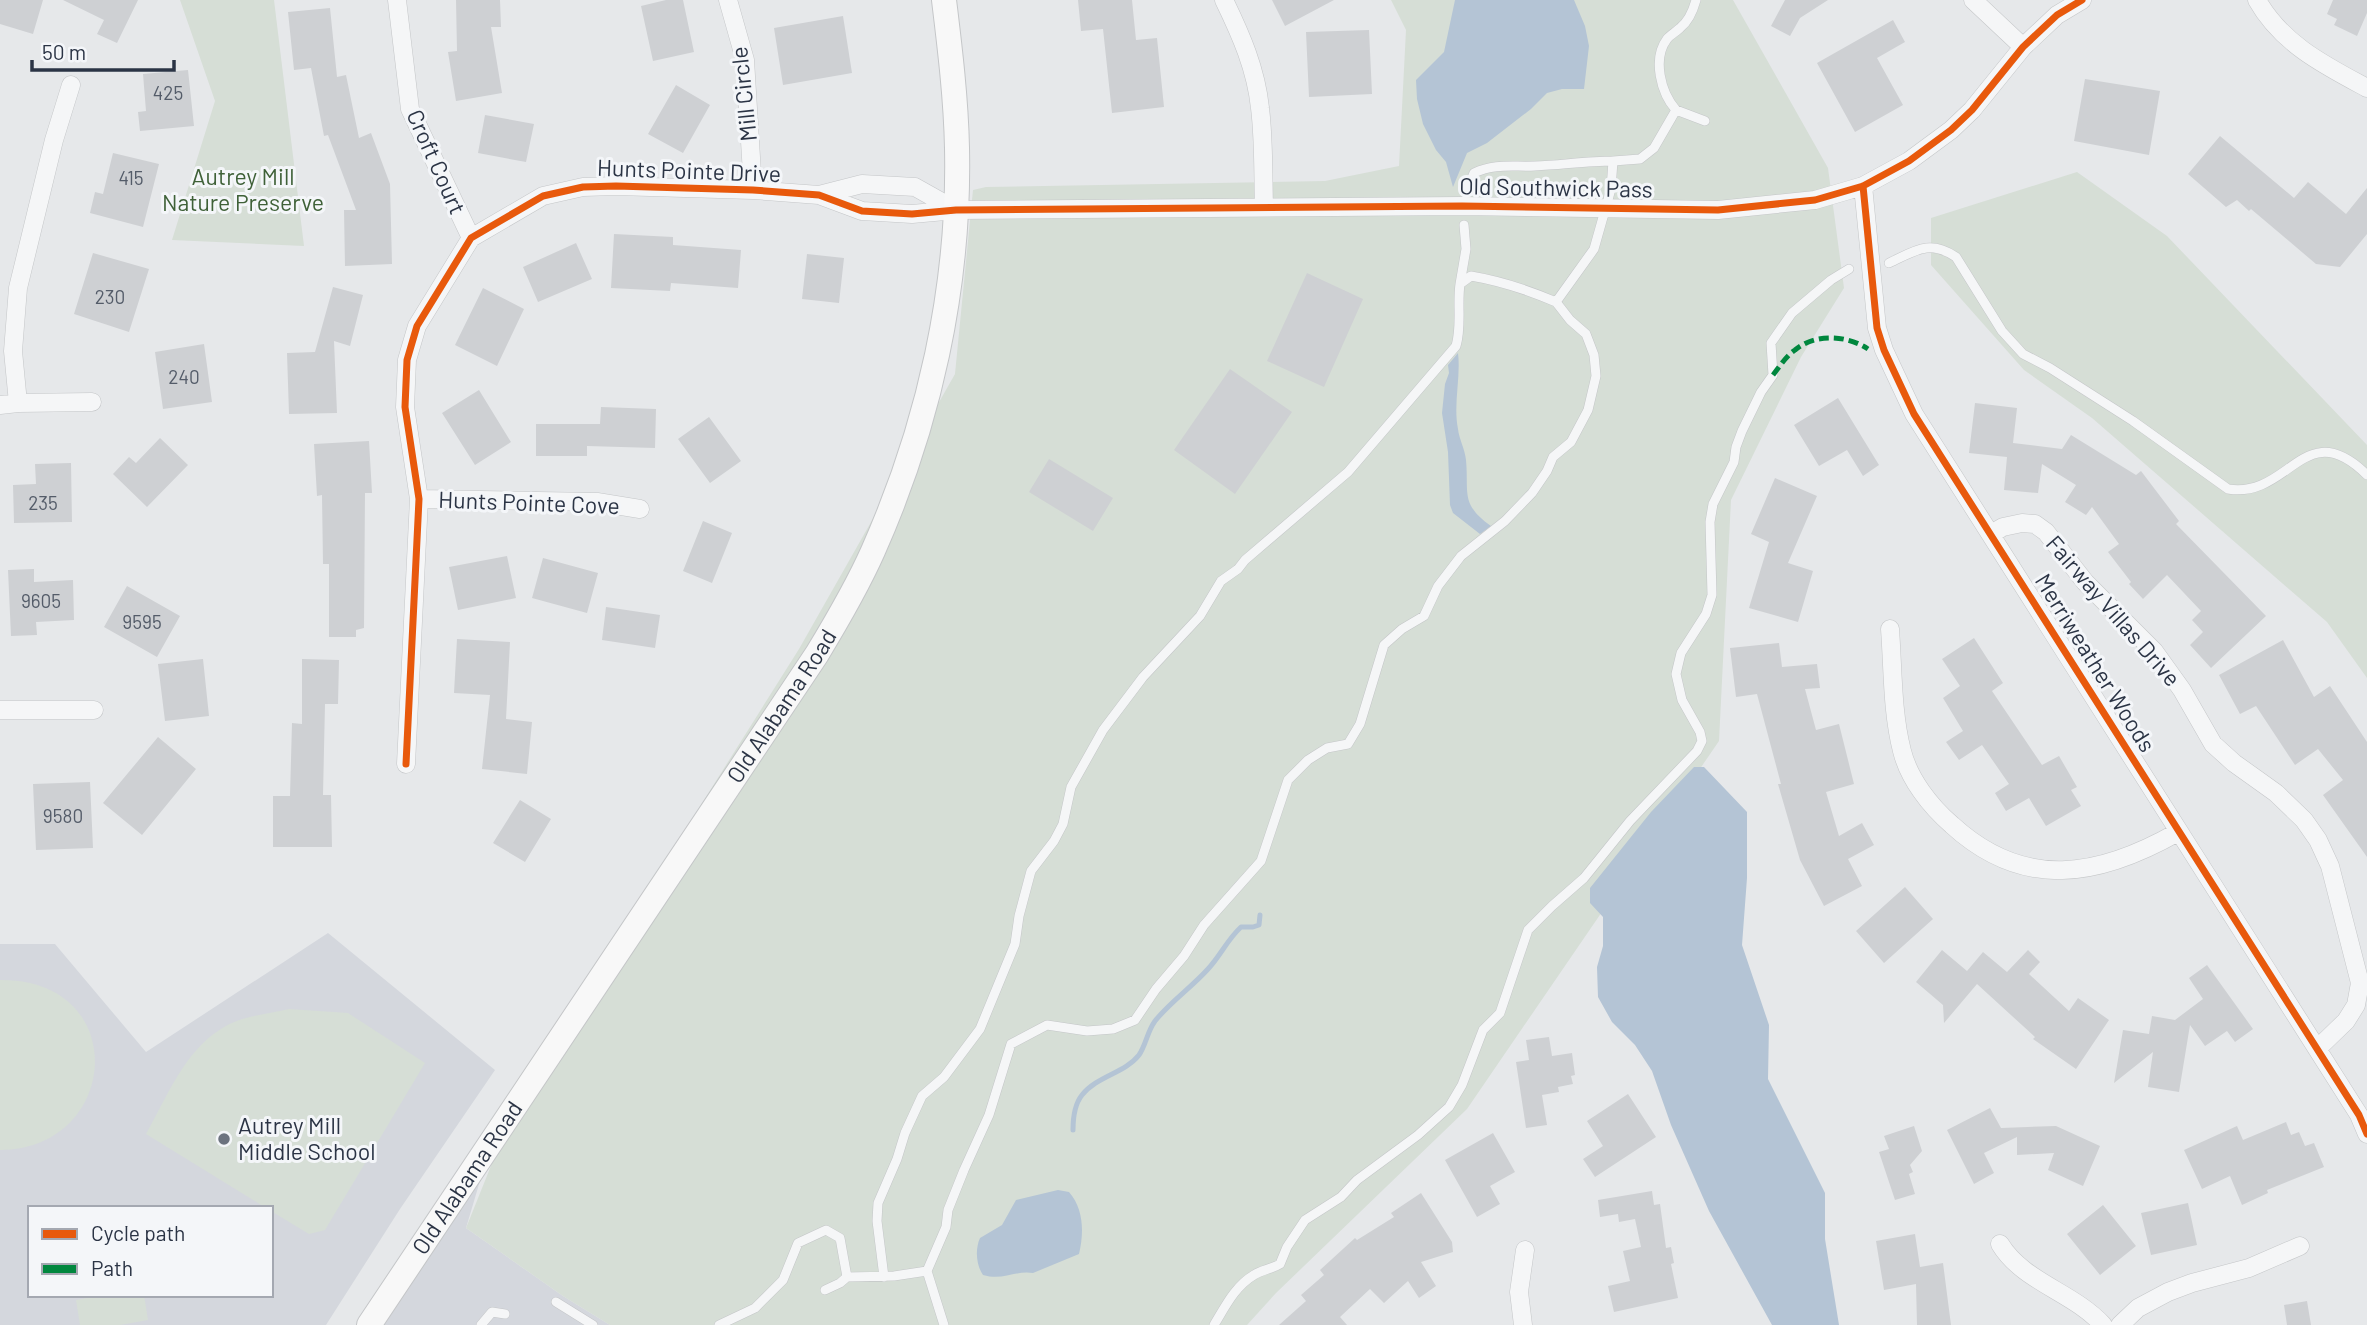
<svg xmlns="http://www.w3.org/2000/svg" width="2367" height="1325" font-family="Barlow,sans-serif">
<rect width="100%" height="100%" fill="#e6e8ea"/>
<path fill="#d4d7dd" fill-rule="evenodd" d="M328,933L495,1070L400,1209L326,1325H0V944H55L146,1052ZM30,1208H271V1295H30Z
M496,1127L466,1228L563,1296L610,1325H362Z"/>
<path fill="#d6ded6" d="M180,0H274L304,246L172,240L215,101Z
M1391,0H1733L1828,168L1844,288L1801,357L1731,500L1719,741L1467,1109L1276,1293L1247,1325H610L563,1296L466,1228L521,1091L799,649L955,374L973,190L986,187L1325,181L1399,166L1406,30Z
M2077,172L2167,236L2367,445V678L2327,622L2092,418L2024,370L1931,265V218Z
M0,980C133,979 120,1150 0,1150Z
M289,1009L348,1013L425,1063L325,1230L309,1234L271,1211V1208H266L146,1134C167,1097 184,1052 221,1029C240,1016 268,1014 289,1009Z
M104,1295H144L148,1320L120,1325H80L76,1300Z"/>
<path fill="#b4c4d5" d="M1455,0H1574L1585,26L1589,46L1584,89H1562L1547,93L1531,109L1487,143L1467,153L1453,187L1446,162L1436,150L1423,124L1417,99L1416,80L1444,52Z
M1458,353C1461,378 1453,404 1458,429C1459,439 1465,449 1466,460C1469,493 1460,504 1491,526L1480,534L1453,513L1450,505L1448,452L1442,413L1445,384L1449,373L1448,365Z
M1694,767H1704L1747,812V878L1742,945L1769,1025L1768,1079L1825,1193V1239L1839,1325H1772L1709,1211L1671,1125L1652,1071L1635,1045L1612,1022L1598,997L1597,967L1603,946V917L1590,903V888L1651,812Z
M1058,1190L1069,1192C1084,1209 1084,1233 1079,1254L1033,1273C1016,1270 1003,1281 983,1275C976,1265 975,1249 980,1238L1002,1225L1016,1200Z"/>
<g fill="none" stroke-linecap="round" stroke-linejoin="round">
<path stroke="#b4c4d5" stroke-width="5" d="M1073,1130C1073,1118 1074,1105 1082,1095C1097,1076 1125,1073 1139,1055C1146,1045 1147,1032 1155,1021C1170,1002 1192,987 1208,969C1221,955 1227,940 1241,927H1253L1259,925L1260,915"/>
</g>
<path fill="#ced0d3" d="M0,0H43L33,34L0,24Z
M63,0H138L117,43L97,34L104,20Z
M456,0H500L501,27H491L502,93L456,101L448,52L457,51Z
M666,0H683L694,52L653,61L641,6Z
M1078,0H1132L1136,40L1157,38L1164,107L1112,113L1103,29L1081,31Z
M1272,0H1334L1285,26Z
M1785,0H1828L1800,18L1790,36L1771,26Z
M2333,0H2367V13L2357,36L2334,25L2337,19L2327,14Z
M330,8L337,77L346,75L359,138L371,133L390,184L392,264L345,266L344,210H356L328,135L324,136L311,68L294,70L288,12Z
M843,16L852,73L783,85L774,28Z
M1893,20L1905,42L1877,58L1903,105L1855,132L1817,63Z
M1369,30L1372,94L1309,97L1306,32Z
M188,70L194,126L140,131L138,112L146,111L143,74Z
M2085,79L2160,91L2149,155L2074,141Z
M676,85L710,105L683,153L648,134Z
M485,115L534,124L526,162L478,153Z
M2220,136L2294,198L2308,182L2346,214L2367,188V234L2340,267L2316,264L2251,209L2249,211L2237,200L2226,207L2188,174Z
M113,153L159,164L143,227L90,213L95,192L103,194Z
M614,234L673,237V245L741,250L738,288L671,283L670,291L611,288Z
M576,243L592,279L538,302L523,267Z
M93,253L149,269L129,332L74,314Z
M807,254L844,258L839,303L802,299Z
M1307,273L1363,299L1324,387L1267,361Z
M333,287L363,295L350,346L334,341L337,413L289,414L287,353L315,352Z
M483,288L524,309L497,366L455,345Z
M204,344L212,402L163,409L155,352Z
M1230,369L1292,412L1235,494L1174,450Z
M479,390L511,442L475,465L442,413Z
M1838,398L1879,465L1863,476L1847,450L1819,466L1794,425Z
M1975,403L2017,408L2013,443L2062,449L2071,435L2136,475L2141,471L2179,521L2176,524L2266,616L2211,668L2190,645L2203,632L2192,620L2201,611L2167,575L2143,599L2129,584L2131,582L2108,552L2119,544L2092,507L2086,515L2065,502L2076,485L2042,464L2038,493L2004,490L2007,457L1969,453Z
M601,407L656,409L655,448L587,446V456H536V424H600Z
M709,417L741,461L710,483L678,439Z
M160,438L188,465L147,507L113,474L129,457L136,463Z
M369,441L372,493H365L364,628L356,630V637H329V564H323L322,495L317,496L314,444Z
M1049,459L1113,498L1093,531L1029,492Z
M71,463L72,522L14,523L13,485L36,484L35,464Z
M1775,478L1817,496L1788,563L1813,571L1798,622L1749,608L1769,542L1751,534Z
M703,521L732,533L712,583L683,571Z
M507,556L516,598L458,610L449,567Z
M543,558L598,573L587,613L532,598Z
M34,569V582L73,580L74,620L36,622L37,635L11,636L8,570Z
M127,586L180,616L157,657L104,627Z
M606,607L660,615L655,648L602,640Z
M1974,638L2003,683L1992,691L2042,765L2059,756L2077,787L2071,790L2081,806L2046,826L2029,798L2006,811L1995,793L2009,784L1982,745L1959,760L1946,742L1963,731L1943,698L1960,686L1942,659Z
M457,639L510,642L506,719L532,722L527,774L482,769L490,695L454,693Z
M2283,640L2314,697L2330,686L2367,742V857L2323,795L2343,780L2318,749L2295,765L2256,706L2240,714L2219,675Z
M1779,643L1782,667L1817,664L1820,688L1805,689L1816,730L1839,724L1854,784L1826,792L1839,836L1862,823L1874,845L1848,859L1862,886L1824,906L1800,860L1778,784H1781L1757,694L1736,697L1730,648Z
M203,659L209,716L165,721L158,664Z
M302,659L339,660L338,704H325L323,795H331L332,847H273V796H290L292,723L302,724Z
M158,737L196,769L142,835L103,803Z
M90,782L93,848L36,850L33,784Z
M520,800L551,819L525,862L493,843Z
M1905,887L1933,919L1884,963L1856,931Z
M1942,950L1967,971L1983,952L2007,972L2028,950L2040,962L2029,974L2069,1011L2078,998L2109,1020L2076,1069L2033,1039L2035,1037L1977,984L1944,1023L1943,1005L1916,982Z
M2207,965L2253,1029L2235,1042L2227,1031L2205,1046L2190,1025L2179,1092L2148,1087L2153,1052L2114,1083L2123,1030L2149,1034L2152,1016L2175,1020L2203,999L2189,978Z
M1549,1037L1552,1056L1572,1053L1575,1075L1571,1076L1573,1084L1558,1087L1559,1092L1542,1095L1547,1125L1526,1128L1516,1062L1529,1060L1526,1040Z
M1628,1094L1656,1137L1595,1177L1583,1159L1603,1146L1587,1121Z
M1990,1108L2001,1128L2056,1126L2100,1146L2083,1186L2048,1170L2054,1153L2017,1155V1137L1984,1153L1994,1173L1974,1184L1947,1130Z
M2286,1122L2291,1135L2299,1132L2305,1146L2314,1143L2324,1167L2267,1190L2268,1193L2242,1205L2230,1176L2202,1189L2184,1150L2237,1126L2243,1140Z
M1914,1126L1922,1151L1910,1165L1913,1172L1909,1174L1915,1194L1895,1200L1879,1152L1889,1149L1884,1136Z
M1493,1133L1515,1172L1490,1186L1500,1204L1477,1217L1445,1160Z
M1652,1191L1654,1205L1660,1204L1666,1248L1671,1247L1674,1263L1671,1264L1678,1298L1614,1312L1608,1286L1630,1281L1623,1251L1641,1247L1635,1219L1619,1222L1618,1214L1600,1217L1598,1200Z
M1421,1193L1452,1242L1453,1252L1421,1262L1436,1286L1419,1298L1408,1281L1384,1303L1370,1289L1340,1317L1347,1325H1279L1306,1301L1301,1295L1324,1275L1320,1270L1355,1238L1357,1240L1394,1217L1391,1213Z
M2188,1203L2197,1245L2151,1255L2141,1213Z
M2103,1205L2136,1246L2100,1275L2067,1234Z
M1915,1234L1920,1267L1943,1263L1951,1325H1917L1916,1284L1884,1290L1876,1241Z
M2307,1301L2311,1325H2287L2284,1305Z"/>
<g fill="none" stroke-linecap="round" stroke-linejoin="round">
<defs>
<path id="service" d="M1676,110C1661,93 1652,59 1667,39C1670,35 1676,32 1680,28C1689,21 1693,11 1696,0
M1466,192L1474,173C1495,163 1513,167 1535,166C1561,165 1587,161 1613,161
M1889,263C1915,251 1929,239 1956,257L2002,331L2023,354L2050,368L2133,421L2228,489C2290,499 2304,413 2367,475
M1460,284L1466,249L1464,225
M927,1271L944,1325
M884,1277L877,1221L878,1203L897,1159L905,1133L922,1096L944,1077L980,1029L1015,944L1019,916L1031,871L1054,841L1063,824L1071,787L1103,730L1143,677L1200,616L1221,581L1238,569L1245,560L1348,472L1456,346C1462,326 1457,305 1460,284L1471,276C1501,281 1528,290 1556,302
M825,1290L840,1283L847,1277
M556,1302L593,1325
M481,1325L492,1312L505,1314
M719,1325L755,1308L783,1280L798,1243L826,1230L840,1238L847,1277L894,1276L927,1271L946,1227L948,1210L964,1170L989,1115L1011,1044L1047,1025L1087,1031L1113,1029L1135,1020L1156,989L1184,956L1204,925L1261,861L1288,780L1308,760L1327,748L1348,744L1360,724L1384,645L1402,629L1424,616L1438,586L1461,556L1505,521L1532,493L1547,471L1553,457L1571,442L1588,410L1596,376L1594,355L1586,334L1570,320L1556,302L1594,249L1611,189L1613,161L1640,159L1654,148L1676,110L1705,121
M1214,1325C1225,1307 1235,1286 1254,1275C1261,1270 1272,1269 1280,1264L1287,1247L1305,1220L1341,1197L1357,1180L1418,1135L1449,1107L1462,1085L1483,1030L1500,1013L1528,930L1552,906L1584,878L1630,821L1697,751L1702,741L1700,732L1682,700L1676,674L1681,653L1706,614L1712,595L1710,522L1713,504L1734,462L1736,447L1742,431L1761,392L1773,375L1771,343L1792,313L1831,280L1849,269"/>
<path id="minor" d="M397,0L410,109L471,238
M728,0L745,60L753,190
M1224,0C1241,35 1256,69 1260,108C1264,140 1263,174 1264,207
M1973,0L2023,47
M2257,0C2282,44 2324,65 2367,88
M1863,186L1877,328L1884,350L1914,414L2359,1115L2367,1134
M819,195L862,184L915,187L956,210
M18,403L13,351L18,288L54,140L71,85
M0,405L18,403L92,402
M419,499L597,502L640,509
M1991,534L2003,527L2022,523L2035,524L2046,532L2085,582L2154,651L2182,690L2213,744L2234,763L2276,793L2304,820L2318,840L2330,866L2360,983L2356,1005L2346,1021L2317,1049
M1890,629C1893,669 1892,712 1902,751C1909,779 1930,806 1952,825C2024,891 2099,877 2178,832
M0,710H94
M406,764L419,499L405,407L407,360L417,326L471,238L543,196L583,187L616,186L753,190L819,195L862,211L912,214L956,210L1462,206L1718,210L1815,200L1863,186L1909,161L1951,130L1972,110L2023,47L2057,15L2082,0
M2000,1244C2023,1282 2073,1292 2103,1325
M1523,1325L1519,1292L1525,1250
M2120,1325L2138,1308L2168,1292L2192,1283L2249,1268L2300,1246"/>
<g id="secondary">
<path id="s1" d="M369,1325L817,654C837,621 857,587 873,551C929,425 960,287 957,148C956,99 950,49 944,0"/>
</g>
</defs>
<use href="#service" stroke="#c4c6c8" stroke-width="10"/>
<use href="#minor" stroke="#c4c6c8" stroke-width="19"/>
<use href="#secondary" stroke="#c4c6c8" stroke-width="26"/>
<use href="#service" stroke="#f5f6f7" stroke-width="9"/>
<use href="#minor" stroke="#f5f6f7" stroke-width="18"/>
<use href="#secondary" stroke="#f8f8f8" stroke-width="24"/>
<path stroke="#00873e" stroke-width="5" stroke-dasharray="10 5" stroke-linecap="butt" d="M1773,375C1780,366 1786,356 1795,350C1815,333 1847,335 1868,349"/>
<defs>
<path id="cycleway" d="M1863,186L1877,328L1884,350L1914,414L2359,1115L2367,1134
M406,764L419,499L405,407L407,360L417,326L471,238L543,196L583,187L616,186L753,190L819,195L862,211L912,214L956,210L1462,206L1718,210L1815,200L1863,186L1909,161L1951,130L1972,110L2023,47L2057,15L2082,0"/>
</defs>
<use href="#cycleway" stroke="#f4f6f9" stroke-width="11"/>
<use href="#cycleway" stroke="#e8590c" stroke-width="7"/>
</g>
<circle fill="#6c737f" stroke="#f4f6f9" stroke-width="2.5" cx="224" cy="1139" r="7"/>
<g text-anchor="middle" stroke-width="6" stroke-linejoin="round" paint-order="stroke">
<g font-size="19" fill="#545c69">
<text x="168" y="100">425</text>
<text x="131" y="185">415</text>
<text x="110" y="304">230</text>
<text x="184" y="384">240</text>
<text x="43" y="510">235</text>
<text x="41" y="608">9605</text>
<text x="142" y="629">9595</text>
<text x="63" y="823">9580</text>
</g>
<g font-size="23" fill="#2b3445" stroke="#f4f6f9">
<text transform="translate(744 94) rotate(-96)" y="8">Mill Circle</text>
<text transform="translate(436 162) rotate(66)" y="8">Croft Court</text>
<text transform="translate(689 171) rotate(2)" y="8">Hunts Pointe Drive</text>
<text transform="translate(1556 188) rotate(1)" y="8">Old Southwick Pass</text>
<text transform="translate(529 503) rotate(2)" y="8">Hunts Pointe Cove</text>
<text transform="translate(2113 611) rotate(49)" y="8">Fairway Villas Drive</text>
<text transform="translate(2095 663) rotate(58)" y="8">Merriweather Woods</text>
<text dy="8" stroke="none"><textPath href="#s1" startOffset="744">Old Alabama Road</textPath></text>
<text dy="8" stroke="none"><textPath href="#s1" startOffset="177">Old Alabama Road</textPath></text>
</g>
<g font-size="23" fill="#3f6138" stroke="#f4f6f9">
<text x="243" y="185">Autrey Mill<tspan x="243" dy="26">Nature Preserve</tspan></text>
</g>
<g font-size="23" fill="#2b3445" stroke="#f4f6f9" text-anchor="start">
<text x="238" y="1134">Autrey Mill<tspan x="238" dy="26">Middle School</tspan></text>
</g>
</g>
<rect x="28" y="1206" width="245" height="91" fill="#f4f6f9" stroke="#a4a8b1" stroke-width="2"/>
<rect x="42" y="1229" width="35" height="10" fill="#e8590c" stroke="#a4a8b1" stroke-width="2"/>
<text x="91" y="1241" font-size="21" fill="#2b3445">Cycle path</text>
<rect x="42" y="1264" width="35" height="10" fill="#00873e" stroke="#a4a8b1" stroke-width="2"/>
<text x="91" y="1276" font-size="21" fill="#2b3445">Path</text>
<path d="M32 60v10h142v-10" fill="none" stroke="#2b3445" stroke-width="3.5"/>
<text x="42" y="60" font-size="21" fill="#2b3445" stroke="#f4f6f9" stroke-width="5" paint-order="stroke">50 m</text>
</svg>
